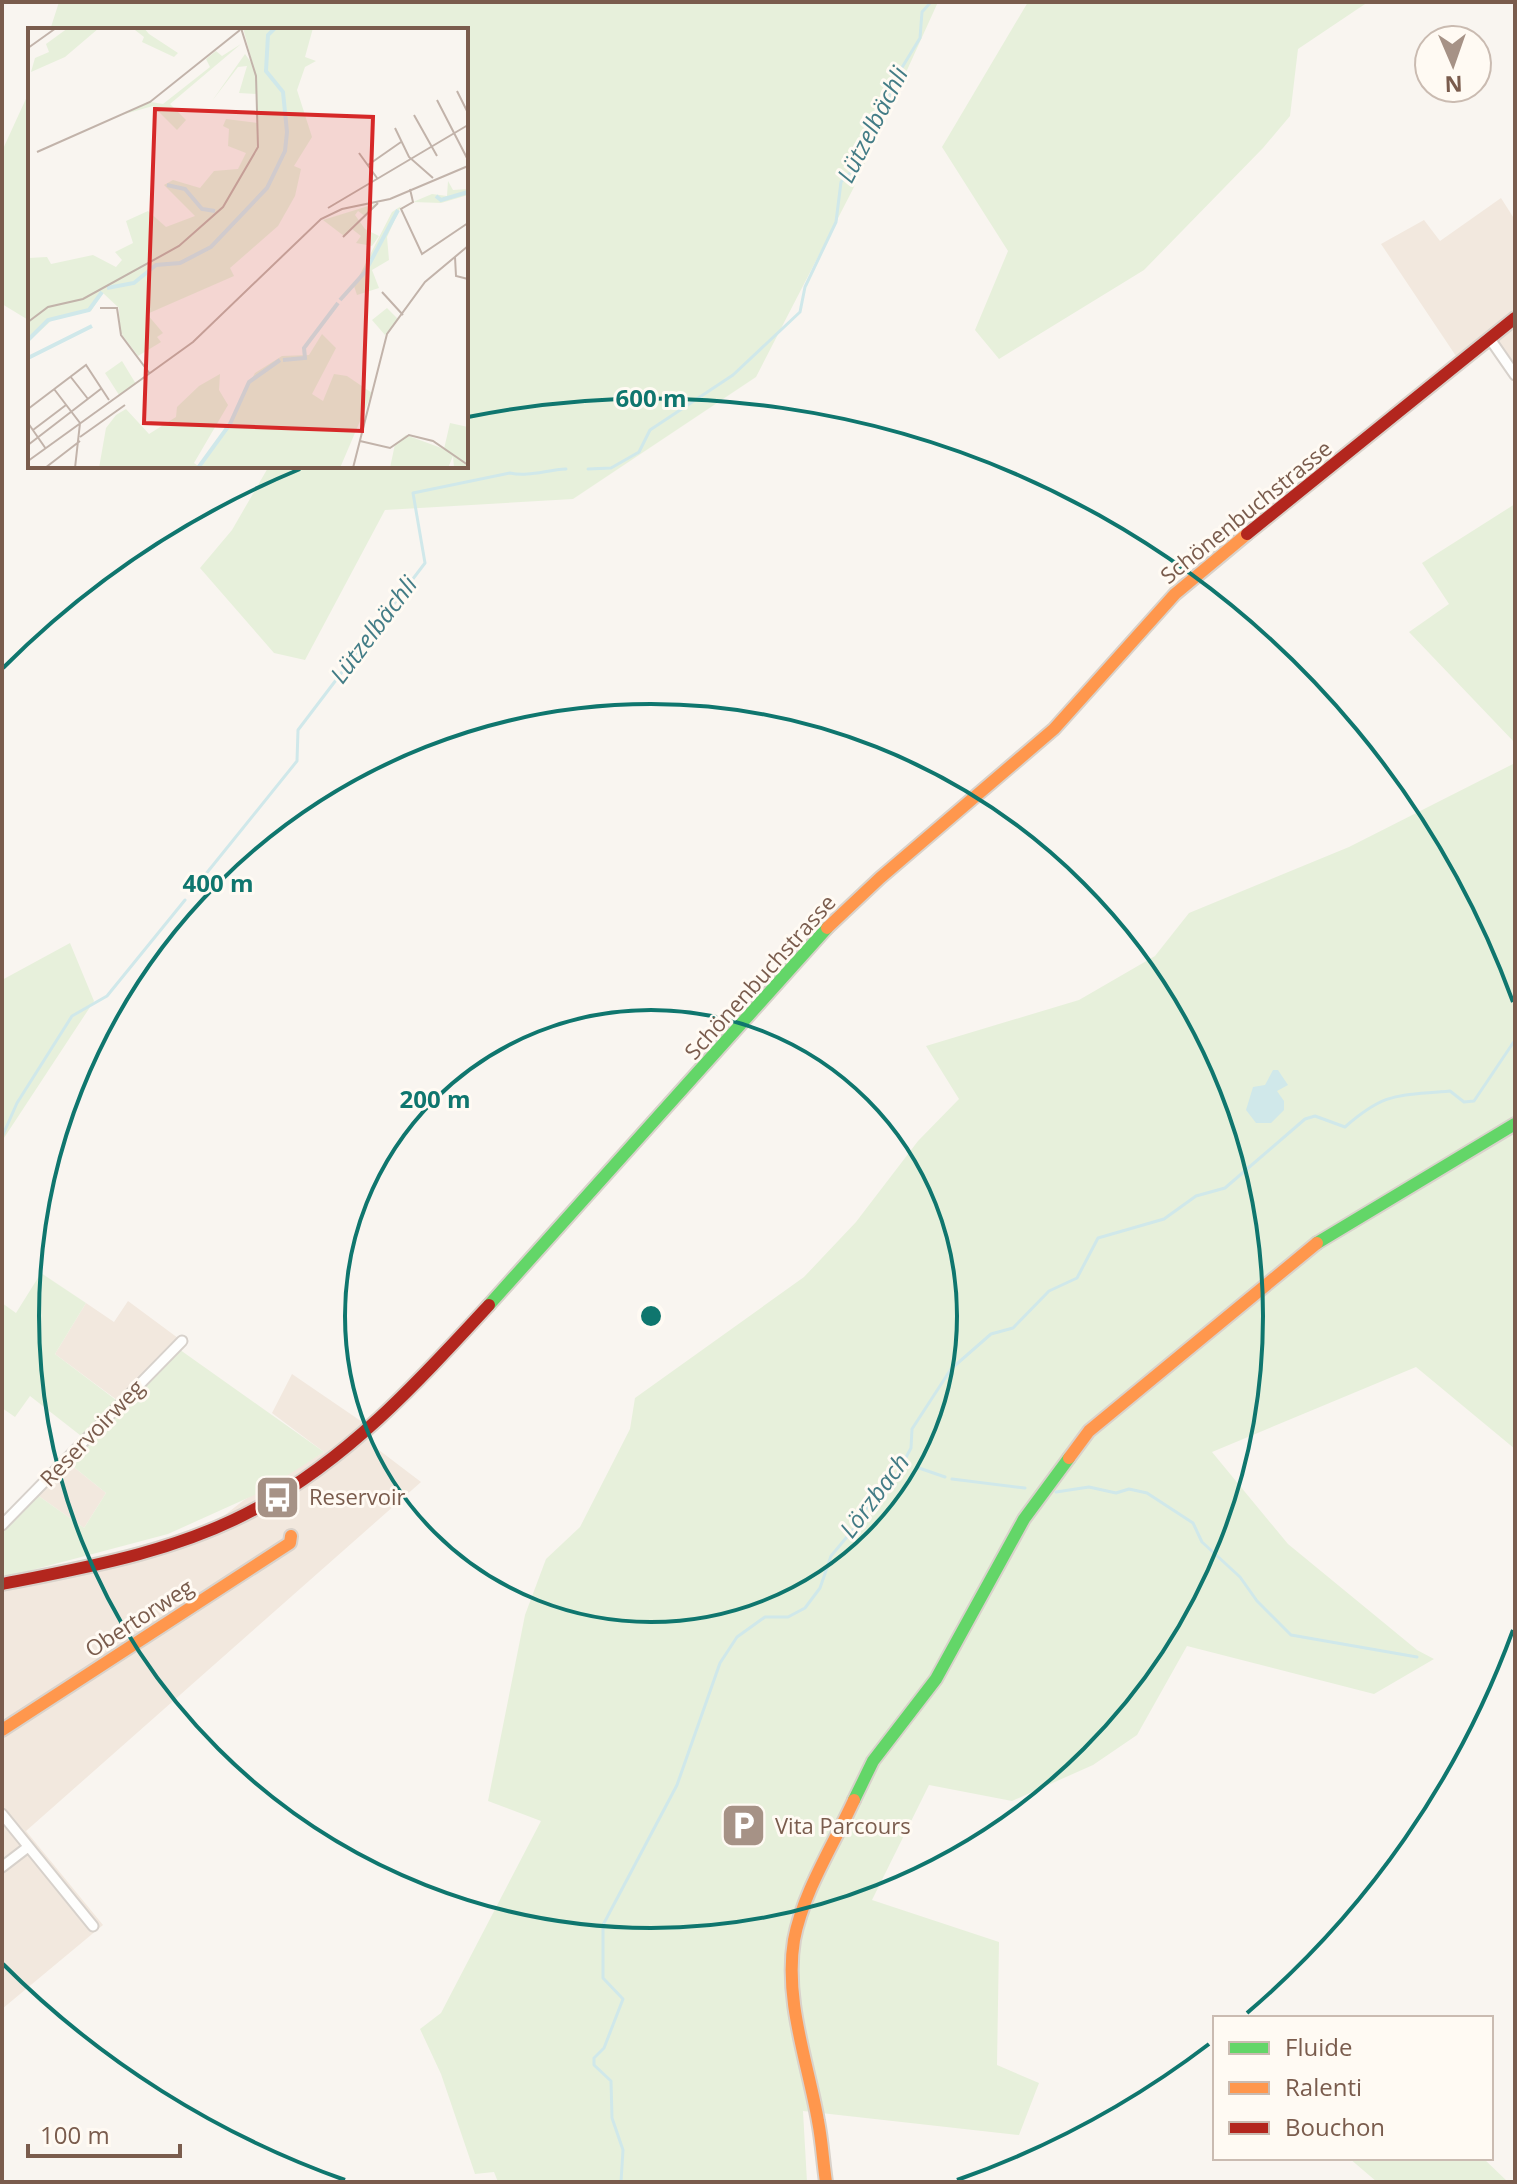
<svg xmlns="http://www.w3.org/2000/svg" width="1517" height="2184" font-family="'Open Sans',sans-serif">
<rect width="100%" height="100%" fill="#f9f5f0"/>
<path fill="#f2e8de" d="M1501,198L1515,220V373L1490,339L1458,359L1381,244L1424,220L1440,241Z
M128,1301L182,1341L121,1403L55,1354L86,1303L114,1322Z
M292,1374L371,1428V1444L421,1482L26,1831L103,1925L2,2009V1584L197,1537L244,1500L324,1452L272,1413Z
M65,1460L106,1493L84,1528L33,1492Z"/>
<path fill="#e7f0db" d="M59,2H938L853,189L756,377L573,499L385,510L305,660L274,653L200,568L232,530L269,466H466V30H50Z
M1028,2H1368L1298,49L1290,116L1263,148L1144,270L999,359L975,330L1008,251L942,147Z
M30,90V321L2,304V151Z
M1515,504V743L1409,632L1449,604L1422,563Z
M1515,763V1449L1416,1367L1212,1452L1288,1544L1417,1650L1434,1659L1374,1694L1187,1646L1137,1735L1093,1765L1012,1801L929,1785L872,1900L999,1942L997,2065L1039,2083L1019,2135L803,2111L807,2182H498L494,2172L475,2174L441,2074L420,2029L441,2013L541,1821L488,1801L525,1615L546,1559L580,1527L630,1429L635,1398L804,1277L856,1222L918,1141L959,1099L926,1046L1079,1000L1155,956L1189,913L1349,847Z
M70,943L94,1001L2,1141V980Z
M41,1273L86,1303L55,1354L120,1403L176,1347L324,1452L263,1491L168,1534L2,1578V1525L33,1492L84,1528L106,1493L65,1460L85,1439L30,1396L15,1417L2,1408V1303L16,1313Z
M1349,2158H1483L1508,2182H1377Z"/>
<path fill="#d0e8ea" d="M1273,1070H1278L1288,1085L1277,1091L1284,1101V1110L1271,1123H1256L1246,1110L1253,1087L1265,1085Z"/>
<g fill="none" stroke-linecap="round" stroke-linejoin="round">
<path stroke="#d0e8ea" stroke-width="3" d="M588,469L611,468L639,452L650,430L733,375L800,312L805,287L836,222L841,182L858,165L878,125L898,74L920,38L922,12L931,2
M201,880L297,761L298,730L425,563L413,493L510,473C528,477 546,470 566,469
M2,1137L17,1103L72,1016L107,996L185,900
M919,1468L945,1477
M952,1479L1025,1488
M1056,1492L1089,1487L1116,1493L1129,1489L1147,1493L1193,1523L1202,1542L1240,1577L1257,1601L1291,1635L1417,1657
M621,2182L623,2150L612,2118L611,2081L594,2065V2058L604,2048L623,1999L603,1978V1925L677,1785L720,1663L737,1637L765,1617H788L805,1608L820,1588L831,1556L856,1526L874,1495L897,1474L911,1448L912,1429L951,1369L991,1334L1013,1328L1049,1291L1077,1278L1098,1238L1164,1219L1196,1196L1225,1188L1305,1119L1315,1116L1345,1127C1386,1091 1398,1096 1450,1091L1464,1102L1474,1101L1515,1040"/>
<defs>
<path id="street" d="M1490,339L1515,375
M2,1525L182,1341
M2,1814L93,1926
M2,1867L28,1847"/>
<path id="fast" d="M1317,1243L1515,1124
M489,1305L827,928
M854,1800L873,1761L936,1679L1024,1519L1069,1458"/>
<path id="slow" d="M827,928L880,878L1054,729L1175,594L1247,534
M1069,1458L1089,1431L1317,1243
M2,1730L290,1543L291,1536
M826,2182C823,2162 822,2141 818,2121C808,2063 784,2000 794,1940C803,1892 834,1844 854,1800"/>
<path id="jam" d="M1247,534L1515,318
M2,1584C89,1567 179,1551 257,1508C349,1458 419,1381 489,1305"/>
</defs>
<use href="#street" stroke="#d7d1cb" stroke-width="13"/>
<use href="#fast" stroke="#d9d2cb" stroke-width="16"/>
<use href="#slow" stroke="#d9d2cb" stroke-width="16"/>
<use href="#jam" stroke="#d9d2cb" stroke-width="16"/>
<use href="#street" stroke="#fefefd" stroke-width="9"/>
<use href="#fast" stroke="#63d668" stroke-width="12"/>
<use href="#slow" stroke="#ff974d" stroke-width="12"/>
<use href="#jam" stroke="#b3261e" stroke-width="12"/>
</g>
<g fill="none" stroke="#0f766e" stroke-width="4">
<circle cx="651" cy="1316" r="306"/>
<circle cx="651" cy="1316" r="612"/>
<path d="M1513 1630A917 917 0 0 1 1247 2013M1209 2044A917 917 0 0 1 957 2180M345 2180A917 917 0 0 1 3 1964M3 668A917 917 0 0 1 300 469M468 417A917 917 0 0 1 1513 1002"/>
</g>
<defs>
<symbol id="bus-square" viewBox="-11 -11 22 22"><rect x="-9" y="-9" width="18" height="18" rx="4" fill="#a69286" stroke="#fffaf3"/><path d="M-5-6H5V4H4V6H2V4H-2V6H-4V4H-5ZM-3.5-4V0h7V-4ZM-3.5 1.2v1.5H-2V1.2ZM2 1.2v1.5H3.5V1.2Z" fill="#fff"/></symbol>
<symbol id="parking-square" viewBox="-11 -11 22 22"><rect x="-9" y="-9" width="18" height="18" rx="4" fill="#a69286" stroke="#fffaf3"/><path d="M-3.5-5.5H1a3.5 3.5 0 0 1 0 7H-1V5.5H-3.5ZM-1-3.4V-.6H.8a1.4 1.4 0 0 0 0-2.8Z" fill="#fff"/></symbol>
</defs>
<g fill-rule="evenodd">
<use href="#bus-square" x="252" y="1472" width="51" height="51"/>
<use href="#parking-square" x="718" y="1800" width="51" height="51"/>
</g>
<g text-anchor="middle" stroke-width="6" stroke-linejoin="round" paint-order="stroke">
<g font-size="22" fill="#7a5c4d" stroke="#fffaf3">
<text transform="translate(1246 512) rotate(-39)" y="8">Schönenbuchstrasse</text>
<text transform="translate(760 977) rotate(-48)" y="8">Schönenbuchstrasse</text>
<text transform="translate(92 1433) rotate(-46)" y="8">Reservoirweg</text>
<text transform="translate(139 1618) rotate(-33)" y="8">Obertorweg</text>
</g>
<g font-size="22" fill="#7a5c4d" stroke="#fffaf3" text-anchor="start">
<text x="309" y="1505">Reservoir</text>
<text x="775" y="1834">Vita Parcours</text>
</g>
<g font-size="24" font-style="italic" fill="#437c86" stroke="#fffaf3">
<text transform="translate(873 125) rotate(-63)" y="8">Lützelbächli</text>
<text transform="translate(374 630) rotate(-53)" y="8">Lützelbächli</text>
<text transform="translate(875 1496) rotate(-53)" y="8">Lörzbach</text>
</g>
</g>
<g transform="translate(28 28)">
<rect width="440" height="440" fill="#f9f5f0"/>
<path d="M40,0H71L37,29L3,44L7,30L21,24L18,16ZM116,0L121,6L150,25L146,29L114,14L116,9L107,2ZM215,0H285L277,29L288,33L277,39L269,62L284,109L266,138L273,141L267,168L250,198L202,240L206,248L119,286L135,305L129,309L133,314L110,328L92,304L91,280L75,265L63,283L24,292L0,314V230L19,229L23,236L65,227L88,239L94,232L87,224L105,215L98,193L120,183L138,199L167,188L136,157L145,152L172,160L186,143L210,141L218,125L200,118L201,101L195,98L198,91L229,95V66L211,65L219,38L210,39L184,73L217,26L225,37ZM213,16L142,76L158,92L149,102L125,78L93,87L123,74L135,76L182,39L178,31L188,23L194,28ZM420,153L425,162L440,161V167L413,175L385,174L404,166L419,168ZM350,175L337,188L330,183L327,187L337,201L351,208L344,218L328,215L333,208L324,201L316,208L295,192ZM373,178L359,209L361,232L344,242L351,260L329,267L326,258L364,184ZM359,280L370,291L357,307L344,292ZM294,306L308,320L284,366L295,373L306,346L319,348L344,365L312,440H71L78,400L88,387L98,381L121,406L148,389L149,379L171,358L192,346L191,362L200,377L166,435L170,438L198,400L227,345L254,328L281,327ZM94,333L108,356L91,367L77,345ZM422,395L440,399V440H426L425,428L420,440H362L367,416L378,407L416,421Z" fill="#e7f0db"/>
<path fill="none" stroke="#d0e8ea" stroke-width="4" d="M139,157L157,161L174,181L187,183M408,168L413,172L440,164M79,260L106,255L128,237L152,235L183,219L239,160L257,123L259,104L255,64L238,43L240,7L247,0M312,272L337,244L370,182M0,312L20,292L61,282L74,264M0,330L64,298M255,332L277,330L276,320L310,275M170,440L202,396L221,354L252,332"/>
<path fill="none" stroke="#c2b3aa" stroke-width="2" d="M0,20L28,0M429,63L440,85M409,72L440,132M386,87L409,128M367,100L381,129L405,150M9,124L122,74L212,2M331,125L349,150M340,137L373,114M382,161L385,174L373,181L394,226L440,195M300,180L440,97M315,209L350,175M427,229L428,248L440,251M354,264L375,287M72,280H89L93,307L122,346M0,294L20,279L55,271L151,218L195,179L230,119L228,48L213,0M42,348L60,371M26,361L52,395L47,440M0,381L58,337L81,372M0,395L18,421M5,402L38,377M52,409L97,377M332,413L362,420L381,407L405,413L440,437M0,417L74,360M0,433L165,314L293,191L314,181L362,171L440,138M17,440L52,413M325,440L359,306L397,254L440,218"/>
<path fill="#d62828" fill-opacity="0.15" stroke="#d62828" stroke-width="4" d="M127,81L345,89L334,403L116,395Z"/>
<rect width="440" height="440" fill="none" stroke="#7a5c4d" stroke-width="4"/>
</g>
<circle cx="651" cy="1316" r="12" fill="#0f766e" stroke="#fffaf3" stroke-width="4"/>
<g font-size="24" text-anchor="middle" font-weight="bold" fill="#0f766e" stroke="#fffaf3" stroke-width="6" stroke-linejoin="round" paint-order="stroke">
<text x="651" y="407">600 m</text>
<text x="218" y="892">400 m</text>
<text x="435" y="1108">200 m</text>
</g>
<rect width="1517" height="2184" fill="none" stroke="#7a5c4d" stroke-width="8"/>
<rect x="1213" y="2016" width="280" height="144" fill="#fffaf3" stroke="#cabbb1" stroke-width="2"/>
<rect x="1229" y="2042" width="40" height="12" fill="#63d668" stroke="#cabbb1" stroke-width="2"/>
<text x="1285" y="2056" font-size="24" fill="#7a5c4d">Fluide</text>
<rect x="1229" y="2082" width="40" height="12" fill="#ff974d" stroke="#cabbb1" stroke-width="2"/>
<text x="1285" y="2096" font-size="24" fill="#7a5c4d">Ralenti</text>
<rect x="1229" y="2122" width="40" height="12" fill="#b3261e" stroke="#cabbb1" stroke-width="2"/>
<text x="1285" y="2136" font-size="24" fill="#7a5c4d">Bouchon</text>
<g transform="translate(1453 64) rotate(178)"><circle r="38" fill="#fffaf3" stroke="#cabbb1" stroke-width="2"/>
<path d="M0-6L14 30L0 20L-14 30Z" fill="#a69286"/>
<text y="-12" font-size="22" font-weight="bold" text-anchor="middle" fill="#7a5c4d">N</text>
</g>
<path d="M28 2144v12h152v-12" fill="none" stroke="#7a5c4d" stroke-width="4"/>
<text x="40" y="2144" font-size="24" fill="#7a5c4d" stroke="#fffaf3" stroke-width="6" paint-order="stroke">100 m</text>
</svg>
